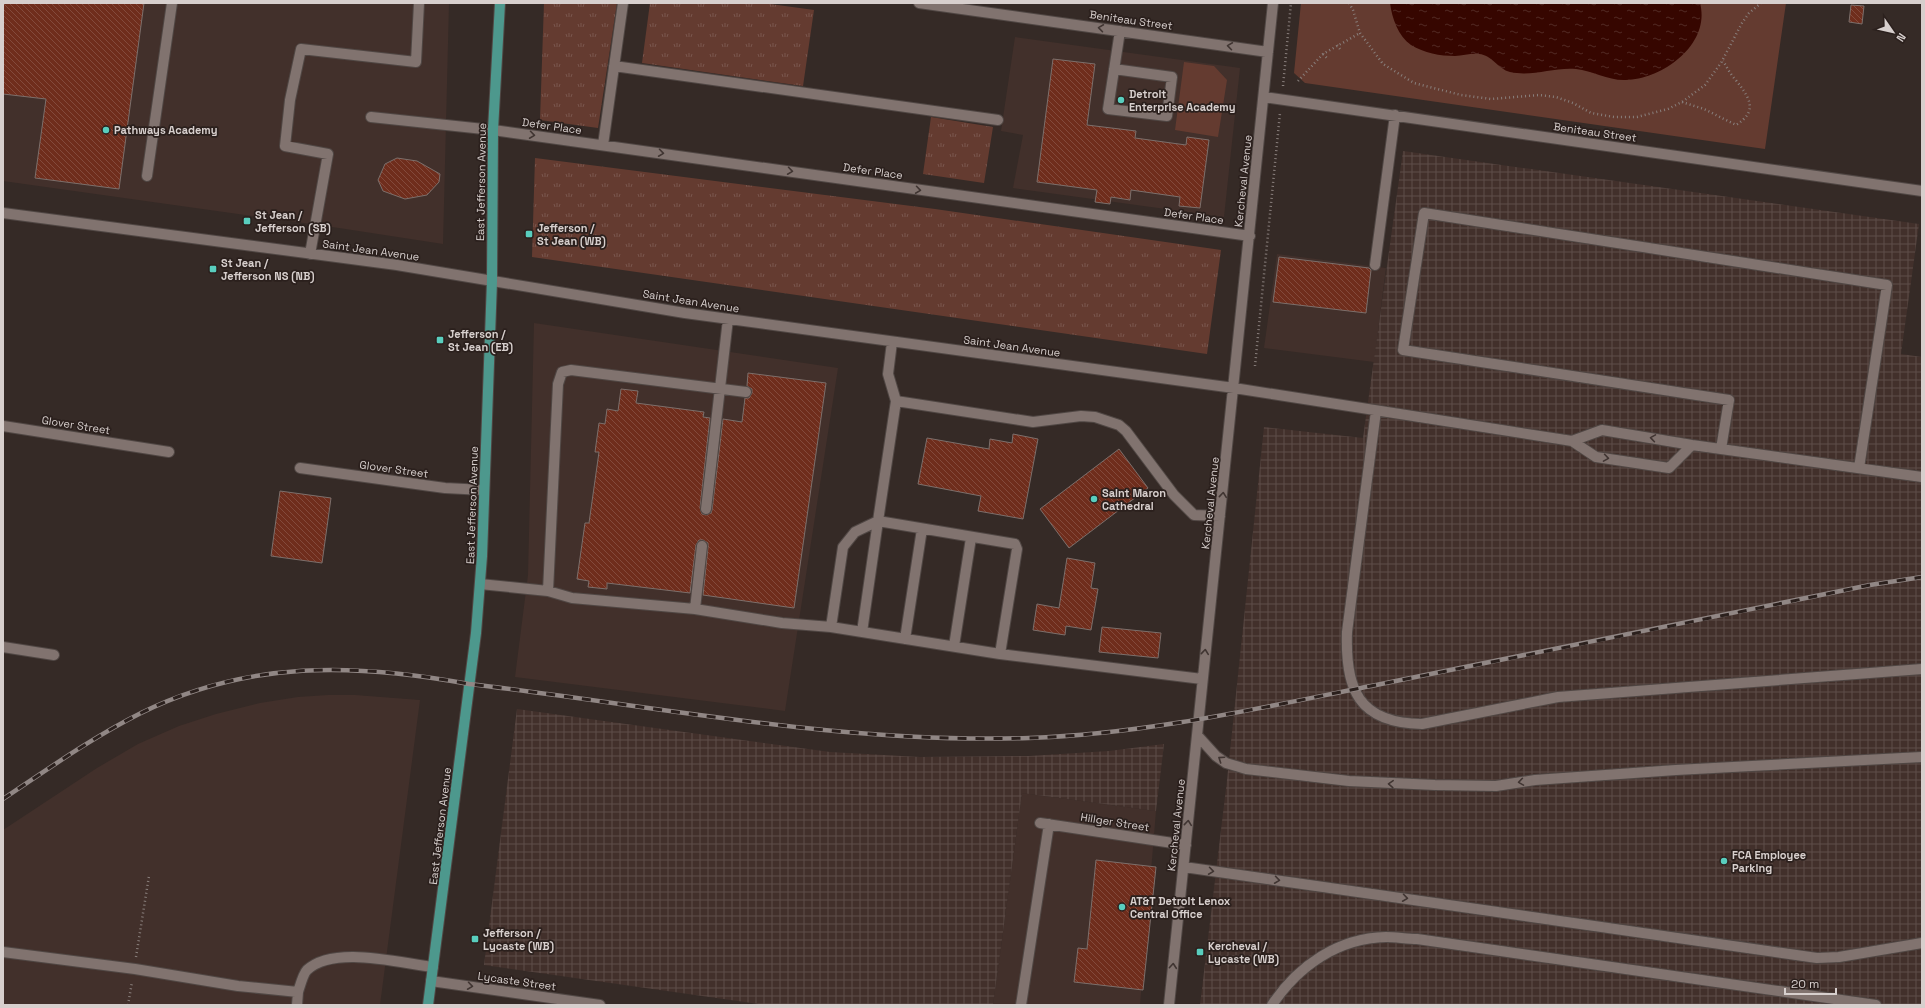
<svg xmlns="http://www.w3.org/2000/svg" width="1925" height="1008" font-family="'Space Grotesk',sans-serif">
<defs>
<pattern id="industrial-grid" width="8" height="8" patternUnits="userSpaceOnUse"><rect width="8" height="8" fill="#42302b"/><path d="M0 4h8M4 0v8" fill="none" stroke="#5d4d49"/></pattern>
<pattern id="grass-tufts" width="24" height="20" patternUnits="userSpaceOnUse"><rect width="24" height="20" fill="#643b30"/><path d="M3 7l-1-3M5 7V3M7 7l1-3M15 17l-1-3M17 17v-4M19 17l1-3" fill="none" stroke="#79564d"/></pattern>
<pattern id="water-ripples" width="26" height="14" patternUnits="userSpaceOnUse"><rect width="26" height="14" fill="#360600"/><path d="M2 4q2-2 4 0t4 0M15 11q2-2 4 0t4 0" fill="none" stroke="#522924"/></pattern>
<pattern id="building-back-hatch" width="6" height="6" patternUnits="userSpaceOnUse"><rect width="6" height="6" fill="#6f2d1c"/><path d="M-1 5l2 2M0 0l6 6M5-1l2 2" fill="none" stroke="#834a3c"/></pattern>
</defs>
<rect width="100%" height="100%" fill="#352a26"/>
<path fill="#42302b" d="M3,3H449L443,244L339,228L3,181Z
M1015,37L1240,68L1224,217L1013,188L1023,135L1001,131Z
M1277,254L1386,268L1374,362L1264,348Z
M534,323L838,368L785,711L515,677L528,575Z
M328,695H355L420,700L380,1005H3V830L97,768L138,744L179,726L216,714L260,703L298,697Z
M1022,793L1156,811L1140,1005H993Z"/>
<path fill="url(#industrial-grid)" d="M1403,151L1919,224L1901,354L1922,357V1005H1200L1227,780L1264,427L1363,438Z
M517,709L830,752L920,757L1029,756L1109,751L1164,744L1156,811L1022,793L993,1005H765L484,965Z"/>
<path fill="url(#grass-tufts)" d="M544,3H617L598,128L540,120Z
M650,3H763L814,10L803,86L642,63Z
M931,117L993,127L984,183L923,174Z
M535,158L935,209L1221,250L1207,354L532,257Z"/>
<path fill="#643b30" d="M1301,3H1786L1765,149L1305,83L1294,73Z
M1184,62L1214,66L1227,80L1218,137L1175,130Z"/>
<path fill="url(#water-ripples)" d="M1390,3H1700C1711,44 1663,79 1626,80C1609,81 1593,71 1576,69C1554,67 1532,77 1510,72C1498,69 1492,55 1479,54C1471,53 1463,56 1455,56C1440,56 1424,53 1411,45C1398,36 1392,18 1390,3Z"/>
<path fill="url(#building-back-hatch)" stroke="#7c6f6b" d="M3,3H144L119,189L35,178L46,99L3,94Z
M1851,5L1864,6L1862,24L1849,22Z
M1053,59L1095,64L1087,125L1136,131L1135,138L1186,145L1187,137L1209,140L1200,208L1179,206L1180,197L1131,190L1130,200L1111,197L1110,204L1095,202L1097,190L1037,182Z
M397,158L417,161L440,174L439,182L427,195L405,199L383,191L378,180L385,164Z
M1279,257L1369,268L1371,270L1366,313L1273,302Z
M748,373L826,383L794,608L703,595L708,547V543L703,540H699L696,545L690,593L607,583V589L588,587L589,581L577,579L585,523H589L599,452H595L599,423L605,424L607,409L618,411L621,389L638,391L636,403L704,412L703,417L710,418L700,508L702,514L706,515L711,513L712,510L723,419L742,422L745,398H749L752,393V389L747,386Z
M1013,434L1038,439L1023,519L978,511L981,496L918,484L927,438L989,449L990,439L1012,443Z
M1119,449L1148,488L1069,548L1040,509Z
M280,491L331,498L322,563L271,556Z
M1067,558L1095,563L1091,588L1098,589L1091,630L1066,626L1065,635L1033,630L1037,604L1059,608Z
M1102,627L1161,633L1158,658L1099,652Z
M1096,860L1156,867L1143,990L1074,982L1078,948L1087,949Z"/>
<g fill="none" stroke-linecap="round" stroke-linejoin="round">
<defs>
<path id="minor" d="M919,3L1268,52
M614,66L998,120
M1114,69L1172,77L1167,116L1108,109L1120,31
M1264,97L1922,191
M371,117L493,130L1250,236
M603,145L623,3
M147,176L172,3
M3,213L397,265L685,313L1234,388L1572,441L1596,457L1669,468L1692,445
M310,254L328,154L285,146L290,100L301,49L416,62L419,3
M1375,265L1395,115
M892,342L888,374L896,401L878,521L855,532L843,547L831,627L1000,654L1202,679
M896,401L1033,422L1081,416L1095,417L1119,425L1126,431L1174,495L1194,515L1220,516
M1376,411L1347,632C1345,689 1358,723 1422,724L1558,697L1922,669
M3,426L169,452
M1572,441L1602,430L1692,445L1922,477
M1721,449L1729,400L1403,350L1424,213L1887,285L1859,468
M300,468L445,488L484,490
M706,509L728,319
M480,584L548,591L572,598L695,609L782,623L831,627
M548,591L558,384L562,372L571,370L746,392
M695,609L702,546
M862,632L878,521L1015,544L1017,549L1000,654
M905,639L922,529
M954,646L971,538
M3,647L54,655
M1197,735L1216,756L1226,763L1246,769L1349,781L1435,785L1496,786L1535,780L1676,770L1922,757
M1040,823L1186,845
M1184,867L1817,958L1839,957L1922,943
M3,952L135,969L238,986L298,992C300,986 303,974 307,970C334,945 399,963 433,967
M431,981L600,1005
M297,1005L298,992
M1021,1005L1049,824
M1169,1005L1273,3
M1272,1005C1298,966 1338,938 1386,937C1396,937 1407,939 1417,939L1876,1005"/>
<path id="major" d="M428,1005L476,633L482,556L492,281L493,130L500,3"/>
</defs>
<use href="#minor" stroke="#504744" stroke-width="12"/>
<use href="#major" stroke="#504744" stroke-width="12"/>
<path stroke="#897f7c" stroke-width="2.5" stroke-dasharray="1 3" stroke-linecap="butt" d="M1349,3L1353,10L1360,33L1383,64L1414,83L1461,95L1491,99L1539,95L1556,97L1573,103L1591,113L1614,117H1637L1668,109L1682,102L1705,85L1721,63L1742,23L1749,13L1761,3
M1337,45L1340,49
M1323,54L1328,59
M1298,81L1323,54L1360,33
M1283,86L1291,3
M1682,102L1704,109L1736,125C1760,110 1748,96 1735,79C1730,74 1727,67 1723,61
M1255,366L1280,113
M136,957L149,876
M128,1005L132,982"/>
<use href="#minor" stroke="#81736f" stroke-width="10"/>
<use href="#major" stroke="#4d988d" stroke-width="10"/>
<defs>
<path id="rail" d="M3,799C48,769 93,737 141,713C248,660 355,663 469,684C657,706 839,744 1029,738C1148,734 1264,707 1381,684C1544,652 1707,619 1870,585L1922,577"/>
</defs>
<use href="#rail" stroke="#918785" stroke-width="4.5"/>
<use href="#rail" stroke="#2b201d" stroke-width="3" stroke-dasharray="9" stroke-linecap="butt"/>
</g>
<defs><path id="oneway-chevron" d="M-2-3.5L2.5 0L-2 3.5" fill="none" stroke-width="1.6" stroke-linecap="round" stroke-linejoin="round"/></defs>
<g stroke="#403532">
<use href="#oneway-chevron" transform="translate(1101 28) rotate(-172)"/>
<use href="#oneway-chevron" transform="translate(1230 46) rotate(-172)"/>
<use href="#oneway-chevron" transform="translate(532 135) rotate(8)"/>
<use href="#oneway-chevron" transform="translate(661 153) rotate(8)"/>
<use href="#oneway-chevron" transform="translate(790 171) rotate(8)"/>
<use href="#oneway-chevron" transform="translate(918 190) rotate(8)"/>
<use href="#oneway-chevron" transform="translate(1653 438) rotate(-171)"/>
<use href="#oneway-chevron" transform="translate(1606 458) rotate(9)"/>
<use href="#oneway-chevron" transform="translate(1223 495) rotate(-84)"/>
<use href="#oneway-chevron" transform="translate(1205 652) rotate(-84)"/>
<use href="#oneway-chevron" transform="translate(1221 759) rotate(-146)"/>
<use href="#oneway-chevron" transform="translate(1521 782) rotate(171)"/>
<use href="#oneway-chevron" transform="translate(1391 784) rotate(-177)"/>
<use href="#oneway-chevron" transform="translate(1188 823) rotate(-84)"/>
<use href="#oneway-chevron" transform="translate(1211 871) rotate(8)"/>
<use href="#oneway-chevron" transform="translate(1277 880) rotate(8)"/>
<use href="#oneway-chevron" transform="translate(1405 898) rotate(8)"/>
<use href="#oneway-chevron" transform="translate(1173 966) rotate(-85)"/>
<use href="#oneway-chevron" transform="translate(470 986) rotate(8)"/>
</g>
<g fill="#59cebe" stroke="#2b201d" stroke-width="1.5">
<circle cx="1121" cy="100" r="4"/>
<circle cx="106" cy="130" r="4"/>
<rect x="243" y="217" width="8" height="8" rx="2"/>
<rect x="525" y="230" width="8" height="8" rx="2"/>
<rect x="209" y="265" width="8" height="8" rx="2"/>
<rect x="436" y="336" width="8" height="8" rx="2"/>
<circle cx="1094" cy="499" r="4"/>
<circle cx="1724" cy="861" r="4"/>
<circle cx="1122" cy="907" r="4"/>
<rect x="471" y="935" width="8" height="8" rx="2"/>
<rect x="1196" y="948" width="8" height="8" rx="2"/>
</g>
<g text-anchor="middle" stroke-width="3.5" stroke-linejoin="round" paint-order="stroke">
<g font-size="11" fill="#d7cfcd" stroke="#2b201d">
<text transform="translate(1131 20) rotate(8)" y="4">Beniteau Street</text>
<text transform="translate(552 126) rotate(8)" y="4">Defer Place</text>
<text transform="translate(1595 132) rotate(8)" y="4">Beniteau Street</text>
<text transform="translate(873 171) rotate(8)" y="4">Defer Place</text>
<text transform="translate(1243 181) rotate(-84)" y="4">Kercheval Avenue</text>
<text transform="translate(481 182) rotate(-89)" y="4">East Jefferson Avenue</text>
<text transform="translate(1194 216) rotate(8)" y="4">Defer Place</text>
<text transform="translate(371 250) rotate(8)" y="4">Saint Jean Avenue</text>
<text transform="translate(691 301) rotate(9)" y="4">Saint Jean Avenue</text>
<text transform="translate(1012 346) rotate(8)" y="4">Saint Jean Avenue</text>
<text transform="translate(76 425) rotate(9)" y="4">Glover Street</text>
<text transform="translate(394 469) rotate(8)" y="4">Glover Street</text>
<text transform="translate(1210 503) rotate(-84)" y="4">Kercheval Avenue</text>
<text transform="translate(472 505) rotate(-88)" y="4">East Jefferson Avenue</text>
<text transform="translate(1115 822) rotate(9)" y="4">Hillger Street</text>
<text transform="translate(1176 825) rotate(-84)" y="4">Kercheval Avenue</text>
<text transform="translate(440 826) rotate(-83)" y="4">East Jefferson Avenue</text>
<text transform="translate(517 981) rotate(8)" y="4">Lycaste Street</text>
</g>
<g font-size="11" font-weight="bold" fill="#d7cfcd" stroke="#2b201d" text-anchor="start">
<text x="1129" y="98">Detroit<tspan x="1129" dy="13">Enterprise Academy</tspan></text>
<text x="114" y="134">Pathways Academy</text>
<text x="255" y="219">St Jean /<tspan x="255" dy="13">Jefferson (SB)</tspan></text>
<text x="537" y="232">Jefferson /<tspan x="537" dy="13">St Jean (WB)</tspan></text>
<text x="221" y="267">St Jean /<tspan x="221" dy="13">Jefferson NS (NB)</tspan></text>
<text x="448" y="338">Jefferson /<tspan x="448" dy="13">St Jean (EB)</tspan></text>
<text x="1102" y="497">Saint Maron<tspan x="1102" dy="13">Cathedral</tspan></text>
<text x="1732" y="859">FCA Employee<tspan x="1732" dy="13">Parking</tspan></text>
<text x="1130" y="905">AT&amp;T Detroit Lenox<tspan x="1130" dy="13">Central Office</tspan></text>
<text x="483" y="937">Jefferson /<tspan x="483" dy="13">Lycaste (WB)</tspan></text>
<text x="1208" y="950">Kercheval /<tspan x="1208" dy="13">Lycaste (WB)</tspan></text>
</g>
</g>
<rect width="1925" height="1008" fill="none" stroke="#d7cfcd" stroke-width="8"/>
<g transform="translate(1893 32) rotate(124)" stroke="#2b201d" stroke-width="3" paint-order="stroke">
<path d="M0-3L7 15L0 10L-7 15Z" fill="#d7cfcd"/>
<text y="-6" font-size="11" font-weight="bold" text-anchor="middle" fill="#d7cfcd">N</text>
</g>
<path d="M1785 988v6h51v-6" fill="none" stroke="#d7cfcd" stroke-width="2"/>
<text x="1791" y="988" font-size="12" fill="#d7cfcd" stroke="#2b201d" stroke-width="3" paint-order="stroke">20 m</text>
</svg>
